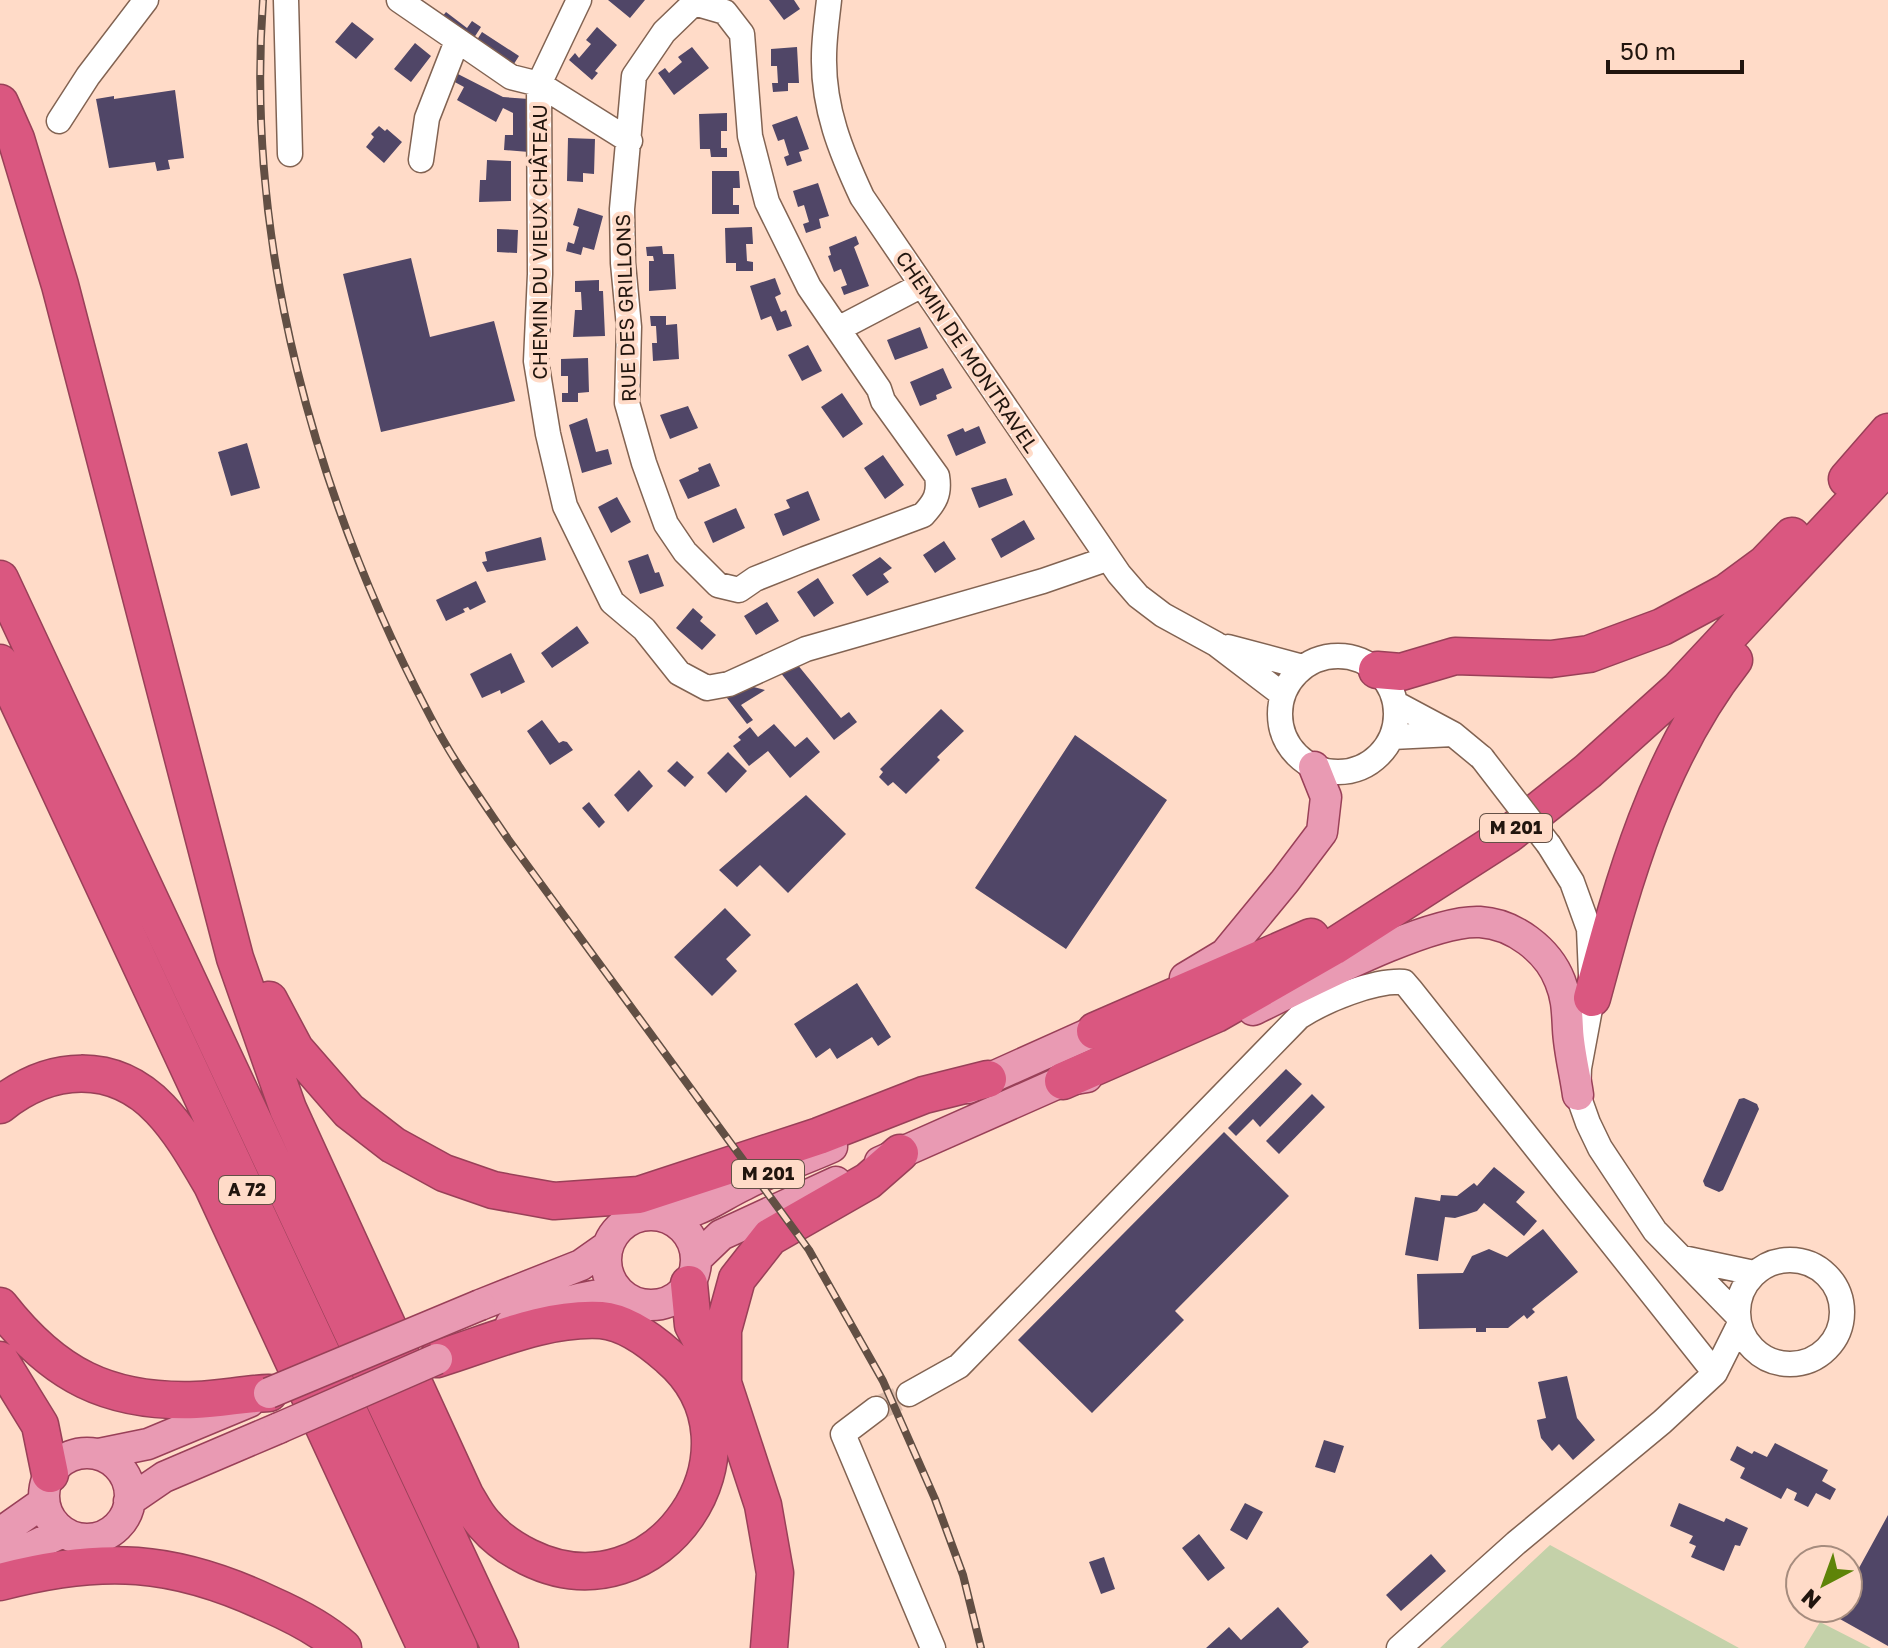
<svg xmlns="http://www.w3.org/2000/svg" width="1888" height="1648" font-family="'Golos Text',sans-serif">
<rect width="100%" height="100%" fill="#ffdbc8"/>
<path fill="#c4d1a9" d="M1550,1545L1739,1648H1440Z
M1820,1622L1871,1648H1804Z"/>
<path fill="#504667" d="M608,0H645L630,18Z
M769,0H794L800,9L784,20Z
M446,12L467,28L472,21L481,27L470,44L438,22Z
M352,22L374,39L356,59L335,42Z
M597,27L617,45L595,71L598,73L592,80L569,60L575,53L579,58L591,44L586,40Z
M482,32L519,56L510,70L473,46Z
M415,43L431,56L411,82L394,69Z
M692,47L709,68L674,95L658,73L665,68L669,73L682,62L678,57Z
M797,47L799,83H788V91L773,92L772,83H778L777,66H771V49Z
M454,72L503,97L529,99V152L504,150L505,135H513V113L503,108L496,122L457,100L464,87L451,80Z
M175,90L184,158L168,160L170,169L157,171L155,162L109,168L96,99L114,96V99Z
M727,113V131H721V148H727V157H711L710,149H700L699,114Z
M797,116L809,149L799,152L802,161L787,166L784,157L789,155L784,139L778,141L772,125Z
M379,126L385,131L387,129L402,142L384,163L366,147L374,137L371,134Z
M568,138L595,139L594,174L583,173V182L567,181Z
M487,160L511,161V201L479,202L480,180H486Z
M712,171H739L740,188H733V205H739V214H712Z
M818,183L829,216L819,219L821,228L806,233L803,224L809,222L804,205L798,207L793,191Z
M578,208L603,216L594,250L583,247L581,255L566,251L568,242L574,244L579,227L573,225Z
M752,227L753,244H746L747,261L753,262V271H736V263H726L725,228Z
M497,229L518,230L517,253L497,252Z
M856,236L859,244L854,247L869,286L844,295L841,287L847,285L841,269L834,272L828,256L831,255L829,247Z
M662,246L663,254H674L676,289L649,291V261H654L653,256H647L646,247Z
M411,258L430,337L494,321L515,401L381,432L343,274Z
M775,278L781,294L775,297L781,312L786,310L792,326L777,331L771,316L761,320L750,286Z
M599,280V291H603L605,336L573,337L575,310H582L581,292H575V281Z
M650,316H666V325L677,324L679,359L653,361L652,343H657L656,326H651Z
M920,327L928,348L895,360L887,340Z
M808,345L822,371L802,381L788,355Z
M588,358L589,392L578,393V402H562V393H568V376H561V359Z
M943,368L952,388L936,395L937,399L920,406L910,382Z
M842,393L863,424L843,438L821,407Z
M688,406L698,428L670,439L660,415Z
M587,418L596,452L608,449L612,464L582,473L569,425Z
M979,426L986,443L956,456L947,435L963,428L965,432Z
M247,443L260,488L231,496L218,452Z
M883,455L904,485L885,499L864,468Z
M710,463L720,486L688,499L679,480L699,471L698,468Z
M1006,478L1013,495L979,508L971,488Z
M808,491L820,520L783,536L774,514L790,508L786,500Z
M617,497L631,522L611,533L598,507Z
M736,508L745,528L713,543L704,522Z
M1024,520L1035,539L1001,558L991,539Z
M541,537L546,560L487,572L482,562L487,561L485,552Z
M944,541L956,559L935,573L923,555Z
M648,554L655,573L659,572L664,586L640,594L628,561Z
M880,557L892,568L883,574L889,582L867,596L852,575Z
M818,578L834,603L814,617L797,592Z
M476,581L486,602L470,610L468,607L463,609L465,612L446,621L436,600Z
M767,602L779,621L756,635L744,616Z
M693,608L703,617L700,621L716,635L702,650L676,628Z
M577,626L589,643L552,668L541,653Z
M511,653L525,682L501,694L500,690L482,698L470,674Z
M797,664L841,718L849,712L857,722L834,740L780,672Z
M750,686L765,690L741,705L753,720L747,724L727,698Z
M941,709L964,731L937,757L940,760L906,794L893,782L888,786L879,777L883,772L880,769Z
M542,720L559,743L563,741L567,742L573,750L550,765L527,731Z
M774,724L795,747L807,737L820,752L790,778L768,751L749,766L733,746L741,740L738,737L750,727L758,737Z
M1075,735L1167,800L1066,949L975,888Z
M728,752L747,771L726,793L707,773Z
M677,761L694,777L685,787L667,771Z
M639,770L653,786L628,812L614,795Z
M806,795L846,834L788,893L760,865L737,887L719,870Z
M589,802L605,822L599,828L582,808Z
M725,908L751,935L726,959L737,971L712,996L674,957Z
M857,983L891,1037L878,1046L872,1037L837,1059L830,1048L816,1058L794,1024Z
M1286,1069L1302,1084L1260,1127L1253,1119L1236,1136L1228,1128Z
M1312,1094L1325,1107L1279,1154L1266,1141Z
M1744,1098L1757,1104L1759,1109L1723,1190L1719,1192L1705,1186L1703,1181L1739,1099Z
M1224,1132L1289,1196L1175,1311L1184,1320L1092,1413L1018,1340Z
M1494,1167L1525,1192L1516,1202L1537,1221L1524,1236L1484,1203L1477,1211L1465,1215L1455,1218L1445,1217L1438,1261L1405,1255L1415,1197L1440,1201L1441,1195L1457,1196L1474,1183L1477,1186Z
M1543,1229L1578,1272L1532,1309L1535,1312L1527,1319L1524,1315L1508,1328H1486V1332H1476V1328L1419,1329L1417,1274L1463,1273L1472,1256L1489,1249L1507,1257Z
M1567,1376L1577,1418L1595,1440L1573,1460L1559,1444L1552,1451L1541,1438L1537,1420L1546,1418L1538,1382Z
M1324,1440L1344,1446L1335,1473L1315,1467Z
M1775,1443L1828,1470L1822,1481L1836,1489L1830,1500L1816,1493L1808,1507L1794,1500L1797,1493L1787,1488L1781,1499L1740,1478L1745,1468L1730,1460L1737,1446L1752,1454L1754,1451L1767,1457Z
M1245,1503L1263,1512L1247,1540L1230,1530Z
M1679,1503L1724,1522L1726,1518L1748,1528L1740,1546L1735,1545L1724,1571L1691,1557L1696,1546L1689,1543L1693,1536L1670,1526Z
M1888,1515V1646L1831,1614L1834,1608H1848V1588Z
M1199,1534L1225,1568L1208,1581L1182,1548Z
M1431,1554L1446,1571L1401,1611L1386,1595Z
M1104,1557L1115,1589L1101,1594L1089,1562Z
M1278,1607L1309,1642L1302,1648H1206L1229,1627L1241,1640Z"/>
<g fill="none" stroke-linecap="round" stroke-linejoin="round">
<path stroke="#debdac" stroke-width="24" stroke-dasharray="24 12" stroke-linecap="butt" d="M876,1409L909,1394"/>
<defs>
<path id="minor" d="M286,0L290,154
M399,0L511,77L539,84L630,141
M579,0L539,84L540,274L536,361L548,434L565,506L612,602L644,629L679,673L707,688L729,684L806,649L1043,581L1098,562L1105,557
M829,0C827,19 824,38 824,57C823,108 841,152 862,197L1119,574L1138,596L1163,615L1216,644L1283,695
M694,3L725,12L742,34L750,136L767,202L809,287L879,389L883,401L937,476C940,494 935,502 923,515L805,559L755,579L739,590L718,585L685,552L666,524L644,463L627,403L629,327L623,263L622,209L634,76L664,32Z
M59,121L88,76L146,0
M421,160L427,118L457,41
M838,329L922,285
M1228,647L1303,667
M1280 714a58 58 0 1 1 116 0a58 58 0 1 1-116 0Z
M1395,703L1453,734L1482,758
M1392,737L1453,734
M1549,845L1572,882L1589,929L1592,998L1579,1068L1578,1095L1588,1123L1600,1148L1655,1231L1738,1316
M1683,1258L1754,1273
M1738 1312a52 52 0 1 1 104 0a52 52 0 1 1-104 0Z
M909,1394L959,1366L1299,1017C1325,1000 1374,980 1404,982L1410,989L1715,1373
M876,1409L843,1434L933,1648
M1399,1648L1516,1543L1662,1422L1715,1373L1739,1325"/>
<path id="major" d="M1185,978L1225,954L1285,881L1322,832L1326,797L1314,767
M1253,1010C1304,986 1428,919 1480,922C1514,924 1548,950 1560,981C1567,998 1567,1011 1568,1029C1569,1051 1575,1073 1578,1095
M968,1088L1095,1031L1113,1021
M880,1162L1063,1081L1087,1077
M606 1260a45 45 0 1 1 90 0a45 45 0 1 1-90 0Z
M662,1216C699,1215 713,1200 744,1185C772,1170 803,1160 832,1147
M697,1258L721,1235L836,1182
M480,1305L581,1265L608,1246
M511,1324C547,1307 580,1295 620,1293
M44 1496a43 43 0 1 1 86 0a43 43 0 1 1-86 0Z
M99,1454L148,1444L249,1402
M129,1501L164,1477L279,1428
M0,1533L44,1502
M0,1562L63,1532"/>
<path id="highway" d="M0,103L16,139L60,285L235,958L288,1109L465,1495C471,1505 477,1517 485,1525C497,1539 512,1549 528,1557C659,1622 774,1446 669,1357C651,1341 626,1322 601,1320C544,1317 490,1343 437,1359
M1847,479L1888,432
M0,579L500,1648
M0,663L459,1648
M1377,670L1401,672L1455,656L1551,659L1589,654L1662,627L1727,592L1765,564L1792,536
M1592,998C1624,879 1657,758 1734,660
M269,1000L295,1049L349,1111L393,1145L444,1173L493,1190L554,1201L639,1195L819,1136L924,1095L988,1079
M1095,1031L1311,937
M1063,1081L1216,1014L1333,947L1509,834L1588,771L1679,689L1888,465
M0,1105C50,1065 113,1060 160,1109C181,1131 196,1158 212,1185L426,1648
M689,1284L693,1325L721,1378
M0,1306C54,1375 108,1403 196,1400C220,1399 245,1394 269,1393
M0,1360L40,1425L50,1474
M0,1582C102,1555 174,1559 269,1604C294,1615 323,1630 343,1648
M769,1648L775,1573L763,1505L723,1383V1330L737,1279L770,1237L868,1181L900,1153"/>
</defs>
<use href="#minor" stroke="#826352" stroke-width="27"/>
<use href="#major" stroke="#994058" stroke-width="33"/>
<use href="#highway" stroke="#994058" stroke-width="39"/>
<use href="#minor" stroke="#fff" stroke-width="24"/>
<use href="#major" stroke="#e99ab3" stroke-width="30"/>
<use href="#highway" stroke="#da5780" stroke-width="36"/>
<defs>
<path id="rail" d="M263,0C245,246 316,500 430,716C452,759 481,799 508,839L809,1250L883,1381L935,1499L963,1575L981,1648"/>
</defs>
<use href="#rail" stroke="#624f44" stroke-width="8"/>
<use href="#rail" stroke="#ffdbc8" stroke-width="5" stroke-dasharray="15" stroke-linecap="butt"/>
<defs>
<path id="minor-bridge" d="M1482,758L1549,845"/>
<path id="major-bridge" d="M269,1393L480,1305
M279,1428L437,1359"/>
</defs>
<use href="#minor-bridge" stroke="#826352" stroke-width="27" stroke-linecap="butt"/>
<use href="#major-bridge" stroke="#994058" stroke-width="33" stroke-linecap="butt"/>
<use href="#minor-bridge" stroke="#fff" stroke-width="24"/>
<use href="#major-bridge" stroke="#e99ab3" stroke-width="30"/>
</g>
<g text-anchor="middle" stroke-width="8" stroke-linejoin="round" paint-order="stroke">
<g fill="#ffdbc8" stroke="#645046" stroke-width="2">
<rect x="1480" y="814" width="72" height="28" rx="6"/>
<rect x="732" y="1160" width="72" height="28" rx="6"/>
<rect x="219" y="1176" width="56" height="28" rx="6"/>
</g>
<g font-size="18" font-weight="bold" fill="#21150e">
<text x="1516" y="834">M 201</text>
<text x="768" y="1180">M 201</text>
<text x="247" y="1196">A 72</text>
</g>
<g font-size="20" fill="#21150e" stroke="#ffdbc8">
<text transform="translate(540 242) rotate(-90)" y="7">CHEMIN DU VIEUX CHÂTEAU</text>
<text transform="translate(626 308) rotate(-92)" y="7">RUE DES GRILLONS</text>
<text transform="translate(967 352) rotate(56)" y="7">CHEMIN DE MONTRAVEL</text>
</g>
</g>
<g transform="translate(1824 1584) rotate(221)"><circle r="38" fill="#ffdbc8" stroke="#a68c7e" stroke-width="2"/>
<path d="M0-6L14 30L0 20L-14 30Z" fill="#5e8408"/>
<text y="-12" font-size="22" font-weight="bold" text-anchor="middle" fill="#21150e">N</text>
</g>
<path d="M1608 60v12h134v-12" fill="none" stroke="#21150e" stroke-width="4"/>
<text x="1620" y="60" font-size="24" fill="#21150e" stroke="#ffdbc8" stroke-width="6" paint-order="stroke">50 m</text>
</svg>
